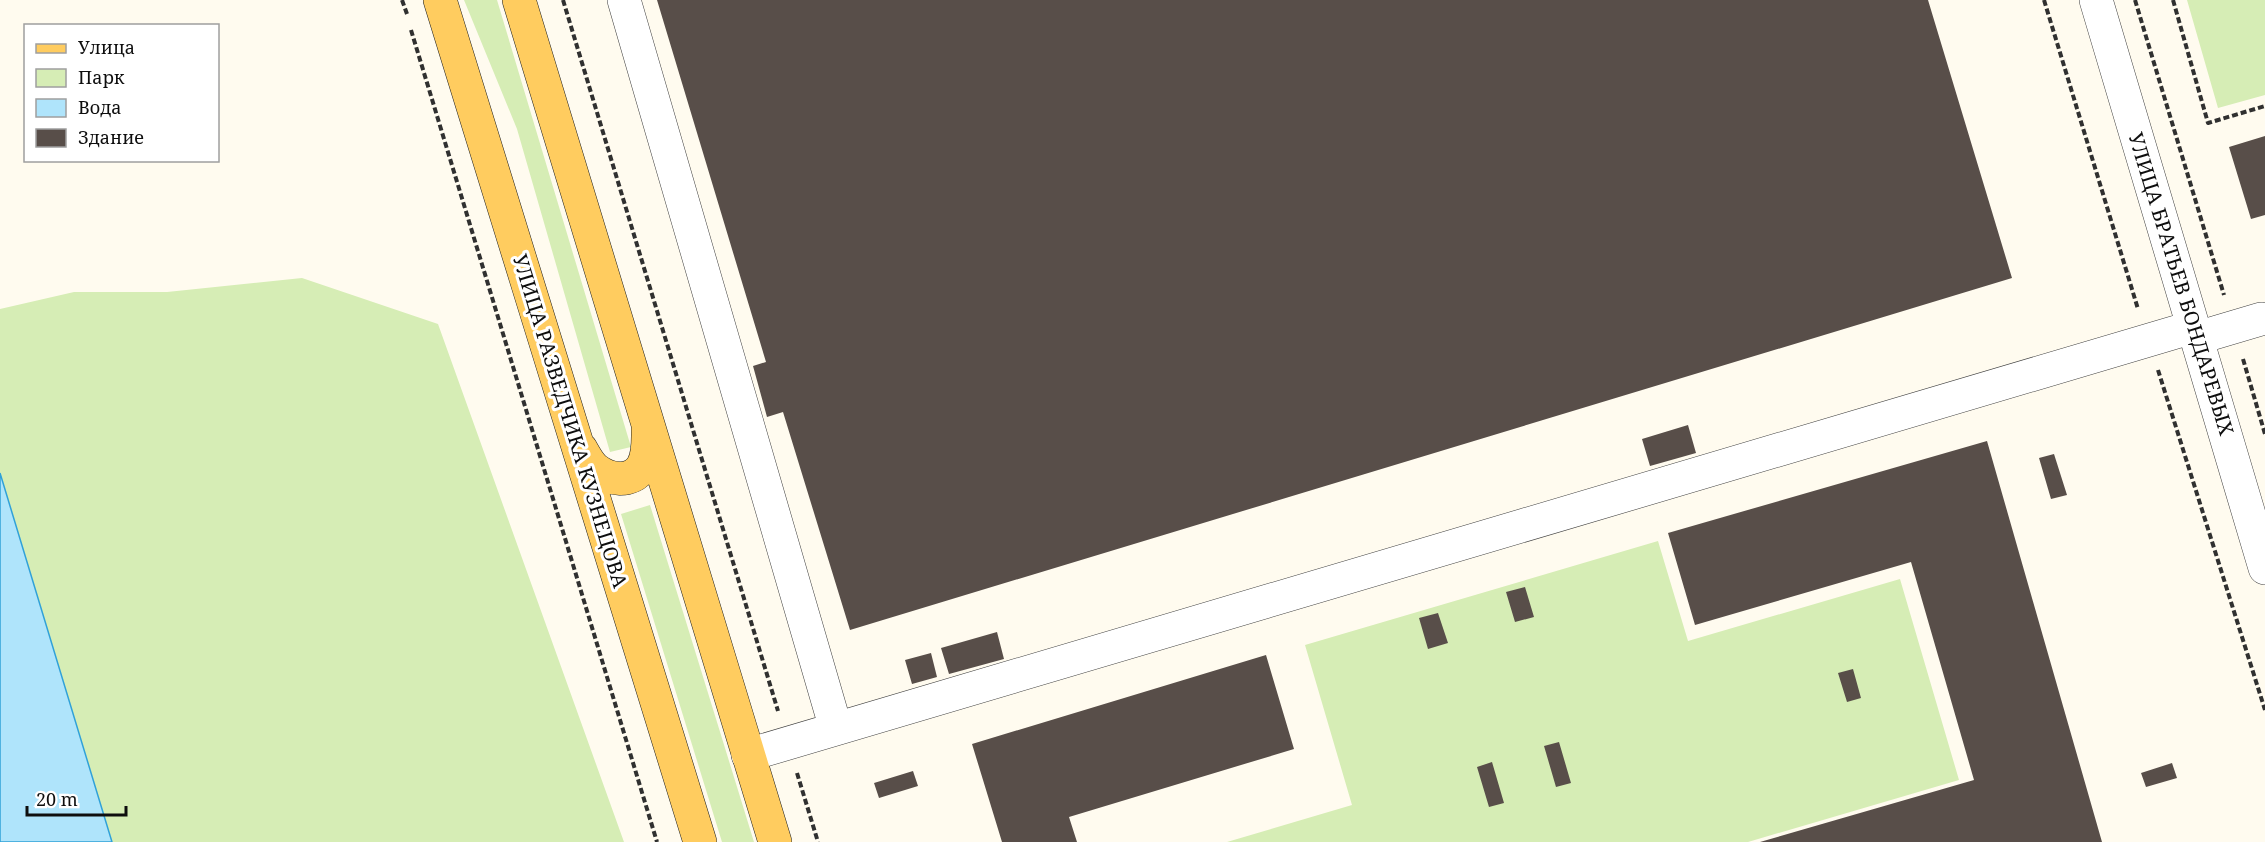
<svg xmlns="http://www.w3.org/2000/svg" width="2265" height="842" font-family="'Noto Serif',serif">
<rect width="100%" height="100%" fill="#fffbef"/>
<path fill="#d6edb5" d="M464,0H497L631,447L610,452L517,129Z
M2187,0H2265V95L2218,108Z
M302,278L438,324L624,842H112L0,473V309L74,292H167Z
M650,505L754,842H722L621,514Z
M1658,541L1688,641L1900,579L1959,780L1748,842H1227L1352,805L1305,645Z"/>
<path fill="#afe4fb" stroke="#30a1d8" stroke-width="1.5" d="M0,473L112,842H0Z"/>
<path fill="#584e49" d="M657,0H1928L2012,278L850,630L783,412L767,417L753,366L766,362Z
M2265,136V215L2251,219L2229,147Z
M1688,425L1696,453L1650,466L1642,439Z
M1987,441L2102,842H1760L1974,780L1911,562L1695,625L1668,533Z
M2054,454L2067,495L2051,499L2039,458Z
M1525,587L1534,617L1515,622L1506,592Z
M1438,613L1448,643L1428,649L1419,618Z
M997,632L1004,659L949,674L941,648Z
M931,653L937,677L912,684L905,660Z
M1266,655L1294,749L1069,817L1077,842H1002L972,744Z
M1853,669L1861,698L1847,702L1838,673Z
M1559,742L1571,783L1556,787L1544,746Z
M1492,762L1504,803L1489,807L1477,767Z
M2172,763L2177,778L2146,787L2141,773Z
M913,771L918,786L879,798L874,783Z"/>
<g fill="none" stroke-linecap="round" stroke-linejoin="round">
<defs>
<path id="minor" d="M624,0L836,729
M2096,0L2265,568
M2197,338L2261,319
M748,755L2193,327"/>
<path id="major" d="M440,0L700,842
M519,0L775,842
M581,449C585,456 589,464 595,469C609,480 631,484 642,467C649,456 648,442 648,429"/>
</defs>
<use href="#minor" stroke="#414141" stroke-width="34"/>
<use href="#major" stroke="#1f1f1f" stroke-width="34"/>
<path stroke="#303030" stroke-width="4" stroke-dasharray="6 3" stroke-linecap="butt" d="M402,0L407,14
M563,0L778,711
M2044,0L2138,309
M2135,0L2224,295
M2173,0L2208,123L2265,106
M411,30L657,842
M2243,359L2265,434
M2158,370L2265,710
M797,773L818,842"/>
<use href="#minor" stroke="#fff" stroke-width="33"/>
<use href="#major" stroke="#ffcc5f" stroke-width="33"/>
</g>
<g text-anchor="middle" stroke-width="6" stroke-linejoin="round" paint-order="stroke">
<g font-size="20" fill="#0e0e0e" stroke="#fff">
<text transform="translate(2181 284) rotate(73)" y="7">УЛИЦА БРАТЬЕВ БОНДАРЕВЫХ</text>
<text transform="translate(570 421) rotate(73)" y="7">УЛИЦА РАЗВЕДЧИКА КУЗНЕЦОВА</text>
</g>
</g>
<rect x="24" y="24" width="195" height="138" fill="#ffffff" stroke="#9f9f9f" stroke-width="1.5"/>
<rect x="36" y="44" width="30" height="9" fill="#ffcc5f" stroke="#9f9f9f" stroke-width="1.5"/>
<text x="78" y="54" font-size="18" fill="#0e0e0e">Улица</text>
<rect x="36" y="69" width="30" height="18" fill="#d6edb5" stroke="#9f9f9f" stroke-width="1.5"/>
<text x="78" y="84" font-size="18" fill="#0e0e0e">Парк</text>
<rect x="36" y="99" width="30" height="18" fill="#afe4fb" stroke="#9f9f9f" stroke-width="1.5"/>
<text x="78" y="114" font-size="18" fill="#0e0e0e">Вода</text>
<rect x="36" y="129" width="30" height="18" fill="#584e49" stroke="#9f9f9f" stroke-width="1.5"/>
<text x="78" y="144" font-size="18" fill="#0e0e0e">Здание</text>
<path d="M27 806v9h99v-9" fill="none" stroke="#0e0e0e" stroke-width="3"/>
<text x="36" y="806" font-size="18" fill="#0e0e0e" stroke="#ffffff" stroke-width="4.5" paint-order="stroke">20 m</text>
</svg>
